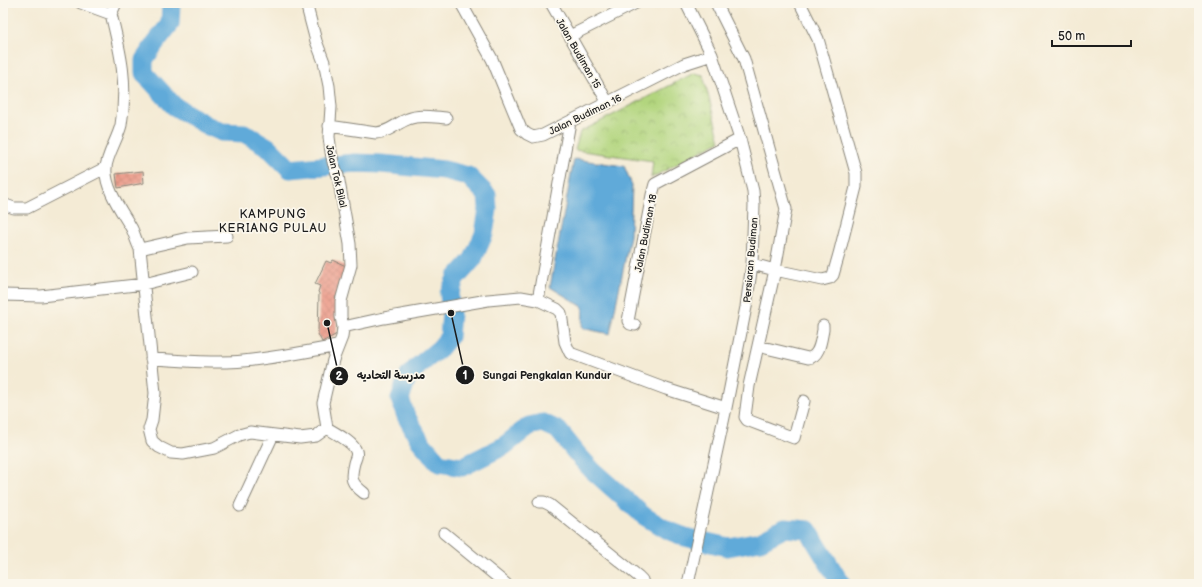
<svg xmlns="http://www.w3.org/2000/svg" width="1202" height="587" font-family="'Balsamiq Sans','Playpen Sans Arabic',sans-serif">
<defs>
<pattern id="park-crowns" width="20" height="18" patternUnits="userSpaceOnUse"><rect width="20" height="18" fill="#b2d57e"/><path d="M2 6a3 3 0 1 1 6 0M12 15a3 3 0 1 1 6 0" fill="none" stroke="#98b66c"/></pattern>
<pattern id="building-cross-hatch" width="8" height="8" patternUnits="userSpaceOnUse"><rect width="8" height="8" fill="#eb9886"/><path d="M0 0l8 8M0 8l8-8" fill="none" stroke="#c98273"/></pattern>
</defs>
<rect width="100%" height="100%" fill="#fbf7ec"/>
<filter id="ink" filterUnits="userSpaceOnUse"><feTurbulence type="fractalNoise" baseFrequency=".025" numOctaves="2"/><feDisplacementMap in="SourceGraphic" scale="8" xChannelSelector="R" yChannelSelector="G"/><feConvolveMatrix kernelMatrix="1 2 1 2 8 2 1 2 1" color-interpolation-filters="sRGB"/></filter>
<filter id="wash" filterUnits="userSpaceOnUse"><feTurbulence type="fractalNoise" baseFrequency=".012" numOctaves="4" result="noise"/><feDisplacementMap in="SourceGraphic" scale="16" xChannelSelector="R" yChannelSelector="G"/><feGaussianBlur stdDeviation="0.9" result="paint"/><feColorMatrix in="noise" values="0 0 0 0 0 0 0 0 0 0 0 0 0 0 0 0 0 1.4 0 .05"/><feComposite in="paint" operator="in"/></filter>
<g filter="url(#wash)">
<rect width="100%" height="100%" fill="#f4ebd5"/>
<path fill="url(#park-crowns)" stroke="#67784d" d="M694,73L703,75L720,141L651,178L653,161L575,150L580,132Z"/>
<path fill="#61aad9" stroke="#3e637a" d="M574,159L624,166L632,185L630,236L610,334L582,328L583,307L550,287Z"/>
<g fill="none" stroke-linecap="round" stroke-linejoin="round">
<path stroke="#61aad9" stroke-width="19" d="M170,3L171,4L170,24L156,42L144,60V73L174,106L206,125L222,132L244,133L268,147L290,169L355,163L381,164L444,170L468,176L487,195L488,209L484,234L473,259L456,278L449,294L451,313L449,337L440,348L417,367L407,378L400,399L406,416L420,441L439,463L462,467L504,446L529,426L543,423L558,430L578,455L592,470L644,516L667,530L685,537L728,547L760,541L785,528L808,530L841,584"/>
</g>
<g id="blocks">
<path fill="url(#building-cross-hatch)" d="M143,171L144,183L118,188L116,174Z
M333,260L348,267L335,299H337V334L322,342L318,334L319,293L318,292L320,286L315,284L326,261L331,263Z"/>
</g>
</g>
<g filter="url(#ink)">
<use href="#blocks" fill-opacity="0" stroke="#888478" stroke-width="1"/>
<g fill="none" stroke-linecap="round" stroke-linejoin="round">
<defs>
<path id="street" d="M81,3L111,14L116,3
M461,3L492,59L521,129L527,134L533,137L543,135L684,64L712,55
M551,3L608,103
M686,3L712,55L740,139L753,191L754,205L752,264L746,307L726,408L688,584
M716,3L744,59L786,209L775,270L749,386L745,417L747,420L794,438L804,401
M111,14C121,54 128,84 121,125C118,138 106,157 106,168C104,188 123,213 132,229C135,236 137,243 140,249L155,393L152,420L149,429L152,441L159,447L171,453L183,454L214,448L239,435L250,432L300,438L316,436L327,428L323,403L333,360L342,337L343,327L341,317V301L351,265L350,244L338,176L333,162L331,152L329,137L331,107L329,86L324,62L316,41L306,3
M570,36L636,3
M329,126L376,133C390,132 395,124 408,119C419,114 434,117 446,118
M3,204L14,208H27L105,168
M140,249L188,238L227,236
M752,264L775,270L822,280L830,278L833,275L839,254L856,187V173L818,39L800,3
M3,295L41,296L144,284L192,272
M538,300L570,122
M635,325L630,324L628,321L652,195L655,184L740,139
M343,327L384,318L488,300L521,297L538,300L557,309L561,313L565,342L570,353L666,389L726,408
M758,346L808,358C820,357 821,339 823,330V326
M151,359C181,360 212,364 243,361C275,358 306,352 337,346
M327,428C335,433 353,442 356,451C358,456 355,459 354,463C350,479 351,483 364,493
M539,502H544L550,505L638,576L642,580L643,584
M240,506L273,435
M444,533L506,584"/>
</defs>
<use href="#street" stroke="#888478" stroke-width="13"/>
<use href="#street" stroke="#fff" stroke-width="11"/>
</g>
</g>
<g text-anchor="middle" stroke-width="3.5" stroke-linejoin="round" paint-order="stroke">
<g font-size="10" fill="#1c1c1c" stroke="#fbf7ec">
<text transform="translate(579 53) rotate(60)" y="4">Jalan Budiman 15</text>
<text transform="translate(585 114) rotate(-26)" y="4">Jalan Budiman 16</text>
<text transform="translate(337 176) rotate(77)" y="4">Jalan Tok Bilal</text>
<text transform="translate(645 233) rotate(-79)" y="4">Jalan Budiman 18</text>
<text transform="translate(750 260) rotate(-85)" y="4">Persiaran Budiman</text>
</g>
<g font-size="12" letter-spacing="1" fill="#1c1c1c" stroke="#fbf7ec">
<text x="273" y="218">KAMPUNG<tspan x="273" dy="14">KERIANG PULAU</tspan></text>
</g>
</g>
<path fill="none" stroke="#1c1c1c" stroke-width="1.5" d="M451 313L465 375M327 323L339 376"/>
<g fill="#1c1c1c" stroke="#fbf7ec" stroke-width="1.5">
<circle cx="451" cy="313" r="4"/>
<circle cx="327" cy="323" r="4"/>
<circle cx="465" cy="375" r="10"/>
<circle cx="339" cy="376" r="10"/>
</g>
<g font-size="12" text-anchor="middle" font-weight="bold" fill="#fff">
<text x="465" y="379">1</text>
<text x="339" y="380">2</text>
</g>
<g font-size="11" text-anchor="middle" font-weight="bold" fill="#1c1c1c" stroke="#fbf7ec" stroke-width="3.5" stroke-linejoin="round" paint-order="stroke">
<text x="547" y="379">Sungai Pengkalan Kundur</text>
<text x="391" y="379">مدرسة التحاديه</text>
</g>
<rect width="1202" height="587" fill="none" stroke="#fbf7ec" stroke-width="16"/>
<path d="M1052 40v6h79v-6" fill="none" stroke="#1c1c1c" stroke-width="2"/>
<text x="1058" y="40" font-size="12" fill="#1c1c1c" stroke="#fbf7ec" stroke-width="3" paint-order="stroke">50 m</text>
</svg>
